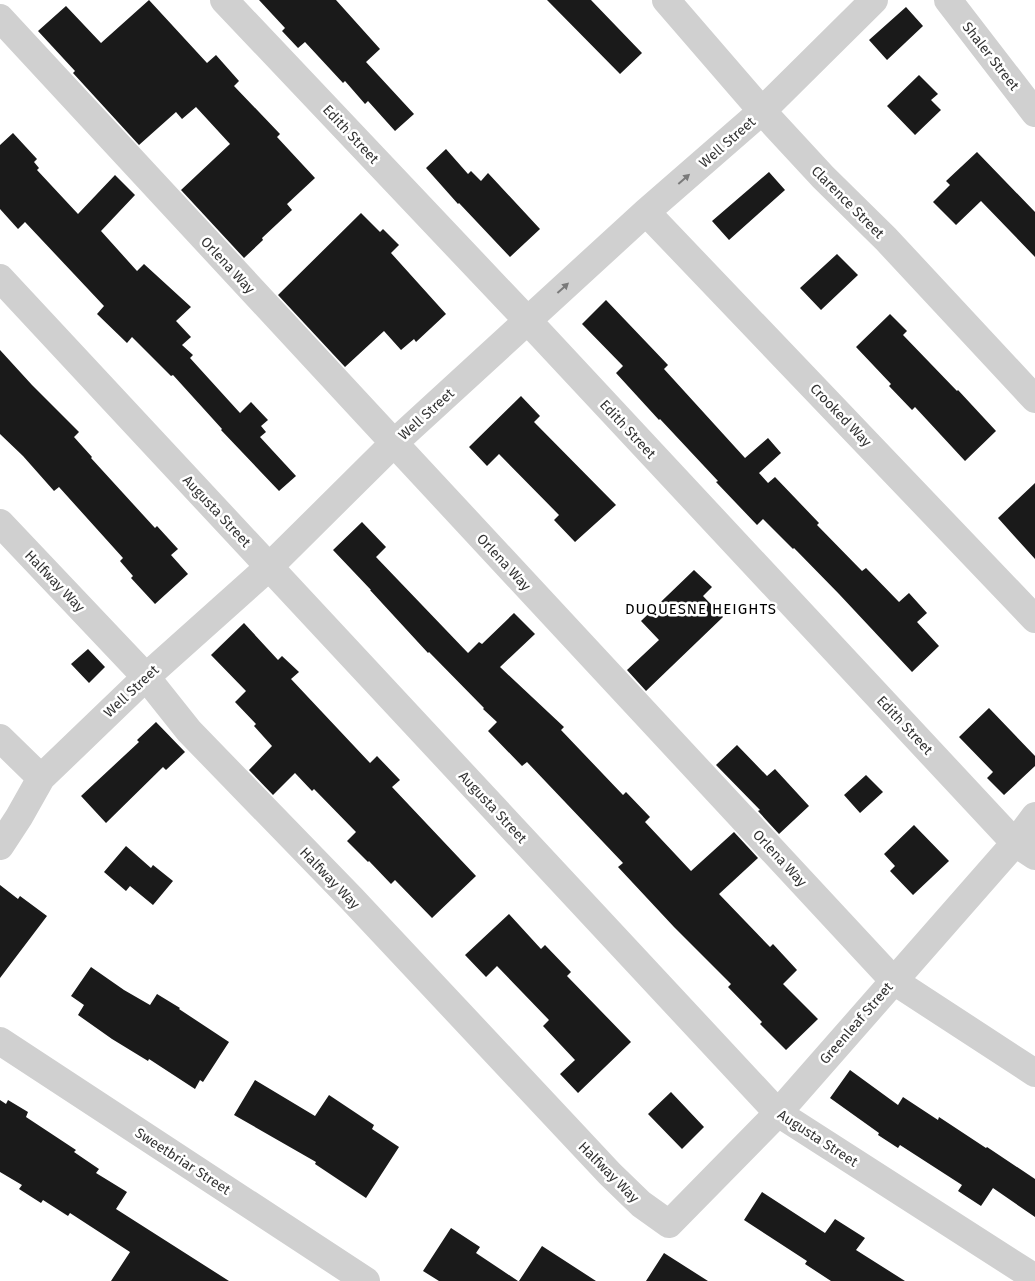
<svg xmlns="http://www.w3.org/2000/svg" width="1035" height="1281" font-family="'Fira Sans',sans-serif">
<rect width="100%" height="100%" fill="#fff"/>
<path fill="#1a1a1a" d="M149,0L207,63L216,55L239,81L234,86L280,134L277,137L315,178L287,204L292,210L262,238L263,240L244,258L181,190L230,144L196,107L182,119L176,112L139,145L73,73L75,71L38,31L66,6L101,43Z
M259,0H336L380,49L366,62L414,114L395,131L368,101L365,104L345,81L343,83L305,42L298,48L282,31L285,28Z
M547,0H591L642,53L620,74Z
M906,7L923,26L887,60L869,40Z
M919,75L938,94L931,100L941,110L915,135L887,106Z
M13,133L37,159L34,162L39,168L37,170L78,214L115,175L135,195L101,231L137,271L144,264L191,307L176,321L191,337L182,345L193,355L190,358L240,413L251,402L268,420L261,426L266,432L260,437L296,476L279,491L221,430L222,429L173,375L171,376L132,337L127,343L97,314L104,306L25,222L18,229L0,209V145Z
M446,149L468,174L471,171L481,181L488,173L540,229L510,257L459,203L458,204L426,168Z
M977,152L1035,212V257L981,201L956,225L933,202L950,185L946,181Z
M769,172L785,190L729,240L712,221Z
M361,213L380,232L383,229L399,245L391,253L446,314L416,342L414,339L401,350L384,331L345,367L278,295Z
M837,254L858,275L821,310L800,288Z
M606,300L668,365L664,369L745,458L768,438L781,453L759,473L768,483L775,477L819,523L817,525L862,571L866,568L899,602L909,593L927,613L917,622L939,646L912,672L839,594L794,548L793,549L763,519L757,525L716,482L718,481L660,419L659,420L616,373L623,366L582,324Z
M890,314L907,331L903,335L957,391L958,390L996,431L965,461L915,407L912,410L889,386L891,384L856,347Z
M0,350L32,385L79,432L74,437L92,457L91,458L155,528L157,526L178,549L171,555L188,574L155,604L131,578L133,576L120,561L123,558L59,487L54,491L23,456L0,434Z
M521,396L540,416L534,422L616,505L575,542L554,520L559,515L499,454L487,466L469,447Z
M1035,483V559L998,518Z
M362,522L386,547L376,557L468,653L479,642L482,644L514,613L535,634L500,667L564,727L561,730L623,795L626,792L650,817L645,822L691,871L734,832L758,858L719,894L770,947L773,944L797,970L783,984L818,1019L786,1050L760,1024L762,1022L728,987L731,984L674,927L618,867L623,863L527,762L522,766L488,731L497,722L483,709L484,708L429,652L428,653L370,590H371L333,550Z
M694,570L712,587L703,596L723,617L646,691L627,670L659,640L641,621Z
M244,623L278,660L282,656L299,672L291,679L370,763L377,756L400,780L392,787L476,876L432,918L395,880L391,884L369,861L368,862L347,841L356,832L314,789L312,791L295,773L273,795L249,770L272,746L254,726L256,724L235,702L246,691L211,655Z
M88,649L105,667L89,683L71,664Z
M989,708L1035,756V766L1004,795L987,778L993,772L959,737Z
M156,722L185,752L166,770L163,767L106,823L81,796L139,742L137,740Z
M737,745L767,776L775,769L809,806L779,834L758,811L760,810L716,765Z
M866,775L883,792L860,813L844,795Z
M914,825L949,861L913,895L890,871L895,866L884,854Z
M126,846L151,868L153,865L173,881L153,905L130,886L126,891L104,872Z
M0,885L18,899L20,896L47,916L0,978Z
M509,914L541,949L545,945L571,972L567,976L631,1042L578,1093L560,1074L575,1060L543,1026L549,1020L497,966L486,977L465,955Z
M91,967L124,990L150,1005L157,994L180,1008L179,1009L229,1042L203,1082L200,1080L195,1089L149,1059L148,1061L112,1039L78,1015L84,1005L71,996Z
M850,1070L898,1105L903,1097L938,1120L939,1117L986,1148L987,1147L1035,1179V1217L993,1188L981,1206L958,1191L962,1185L900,1145L898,1148L878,1135L879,1133L830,1098Z
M255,1080L315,1116L329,1095L374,1125L372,1129L399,1147L366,1198L315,1164L316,1162L234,1115Z
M671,1092L704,1127L682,1149L648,1114Z
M0,1100L6,1104L8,1100L28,1112L26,1117L76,1150L74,1152L99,1169L96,1173L127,1192L116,1209L229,1281H111L130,1252L70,1213L68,1216L43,1200L41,1203L19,1189L22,1185L0,1172Z
M762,1192L825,1233L835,1219L865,1238L856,1250L905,1281H831L805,1264L807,1261L744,1220Z
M451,1228L480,1247L476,1253L518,1281H439L423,1271Z
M542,1246L596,1281H519Z
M664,1253L708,1281H646Z"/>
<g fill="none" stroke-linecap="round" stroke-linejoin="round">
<path stroke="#d0d0d0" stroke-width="28" d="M224,0L528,321L1015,843L1035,856
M666,0L762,111L823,177L886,239L1035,399
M948,0L1035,113
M0,18L394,443L894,981L1035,1073
M646,212L1035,619
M0,278L778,1113L1035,1278
M0,523L146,677L189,731L351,898L610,1174L641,1204L669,1224L778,1113L1015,843L1035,816
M0,738L41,778
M0,846L19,817L41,778L146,677L269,567L394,443L646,212L762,111L874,0
M0,1041L366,1281"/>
</g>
<defs><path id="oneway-solid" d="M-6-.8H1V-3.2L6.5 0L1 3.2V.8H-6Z" transform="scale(1.25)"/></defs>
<g fill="#7a7a7a">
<use href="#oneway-solid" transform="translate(684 179) rotate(-41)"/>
<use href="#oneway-solid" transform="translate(563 288) rotate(-42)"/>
</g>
<g text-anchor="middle" stroke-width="5" stroke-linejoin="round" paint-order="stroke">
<g font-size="14" fill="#333" stroke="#fff">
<text transform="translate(991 56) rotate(52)" y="5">Shaler Street</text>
<text transform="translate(351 134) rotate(47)" y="5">Edith Street</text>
<text transform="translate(727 142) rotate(-41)" y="5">Well Street</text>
<text transform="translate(848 202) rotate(45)" y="5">Clarence Street</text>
<text transform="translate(228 265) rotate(47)" y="5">Orlena Way</text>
<text transform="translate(426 414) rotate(-42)" y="5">Well Street</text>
<text transform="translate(841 415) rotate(46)" y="5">Crooked Way</text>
<text transform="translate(628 429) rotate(47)" y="5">Edith Street</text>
<text transform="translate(217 511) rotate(47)" y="5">Augusta Street</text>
<text transform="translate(504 562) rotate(47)" y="5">Orlena Way</text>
<text transform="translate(55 581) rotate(46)" y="5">Halfway Way</text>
<text transform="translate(131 691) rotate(-43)" y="5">Well Street</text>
<text transform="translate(905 725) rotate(47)" y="5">Edith Street</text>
<text transform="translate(493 807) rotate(47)" y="5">Augusta Street</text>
<text transform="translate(780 858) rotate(47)" y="5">Orlena Way</text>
<text transform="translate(330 878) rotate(46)" y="5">Halfway Way</text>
<text transform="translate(856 1023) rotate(-49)" y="5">Greenleaf Street</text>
<text transform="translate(818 1138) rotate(33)" y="5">Augusta Street</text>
<text transform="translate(183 1161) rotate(33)" y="5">Sweetbriar Street</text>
<text transform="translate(609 1172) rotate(45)" y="5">Halfway Way</text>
</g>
<g font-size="15" letter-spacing="1" fill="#000" stroke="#fff">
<text x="701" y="614">DUQUESNE HEIGHTS</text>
</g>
</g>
</svg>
